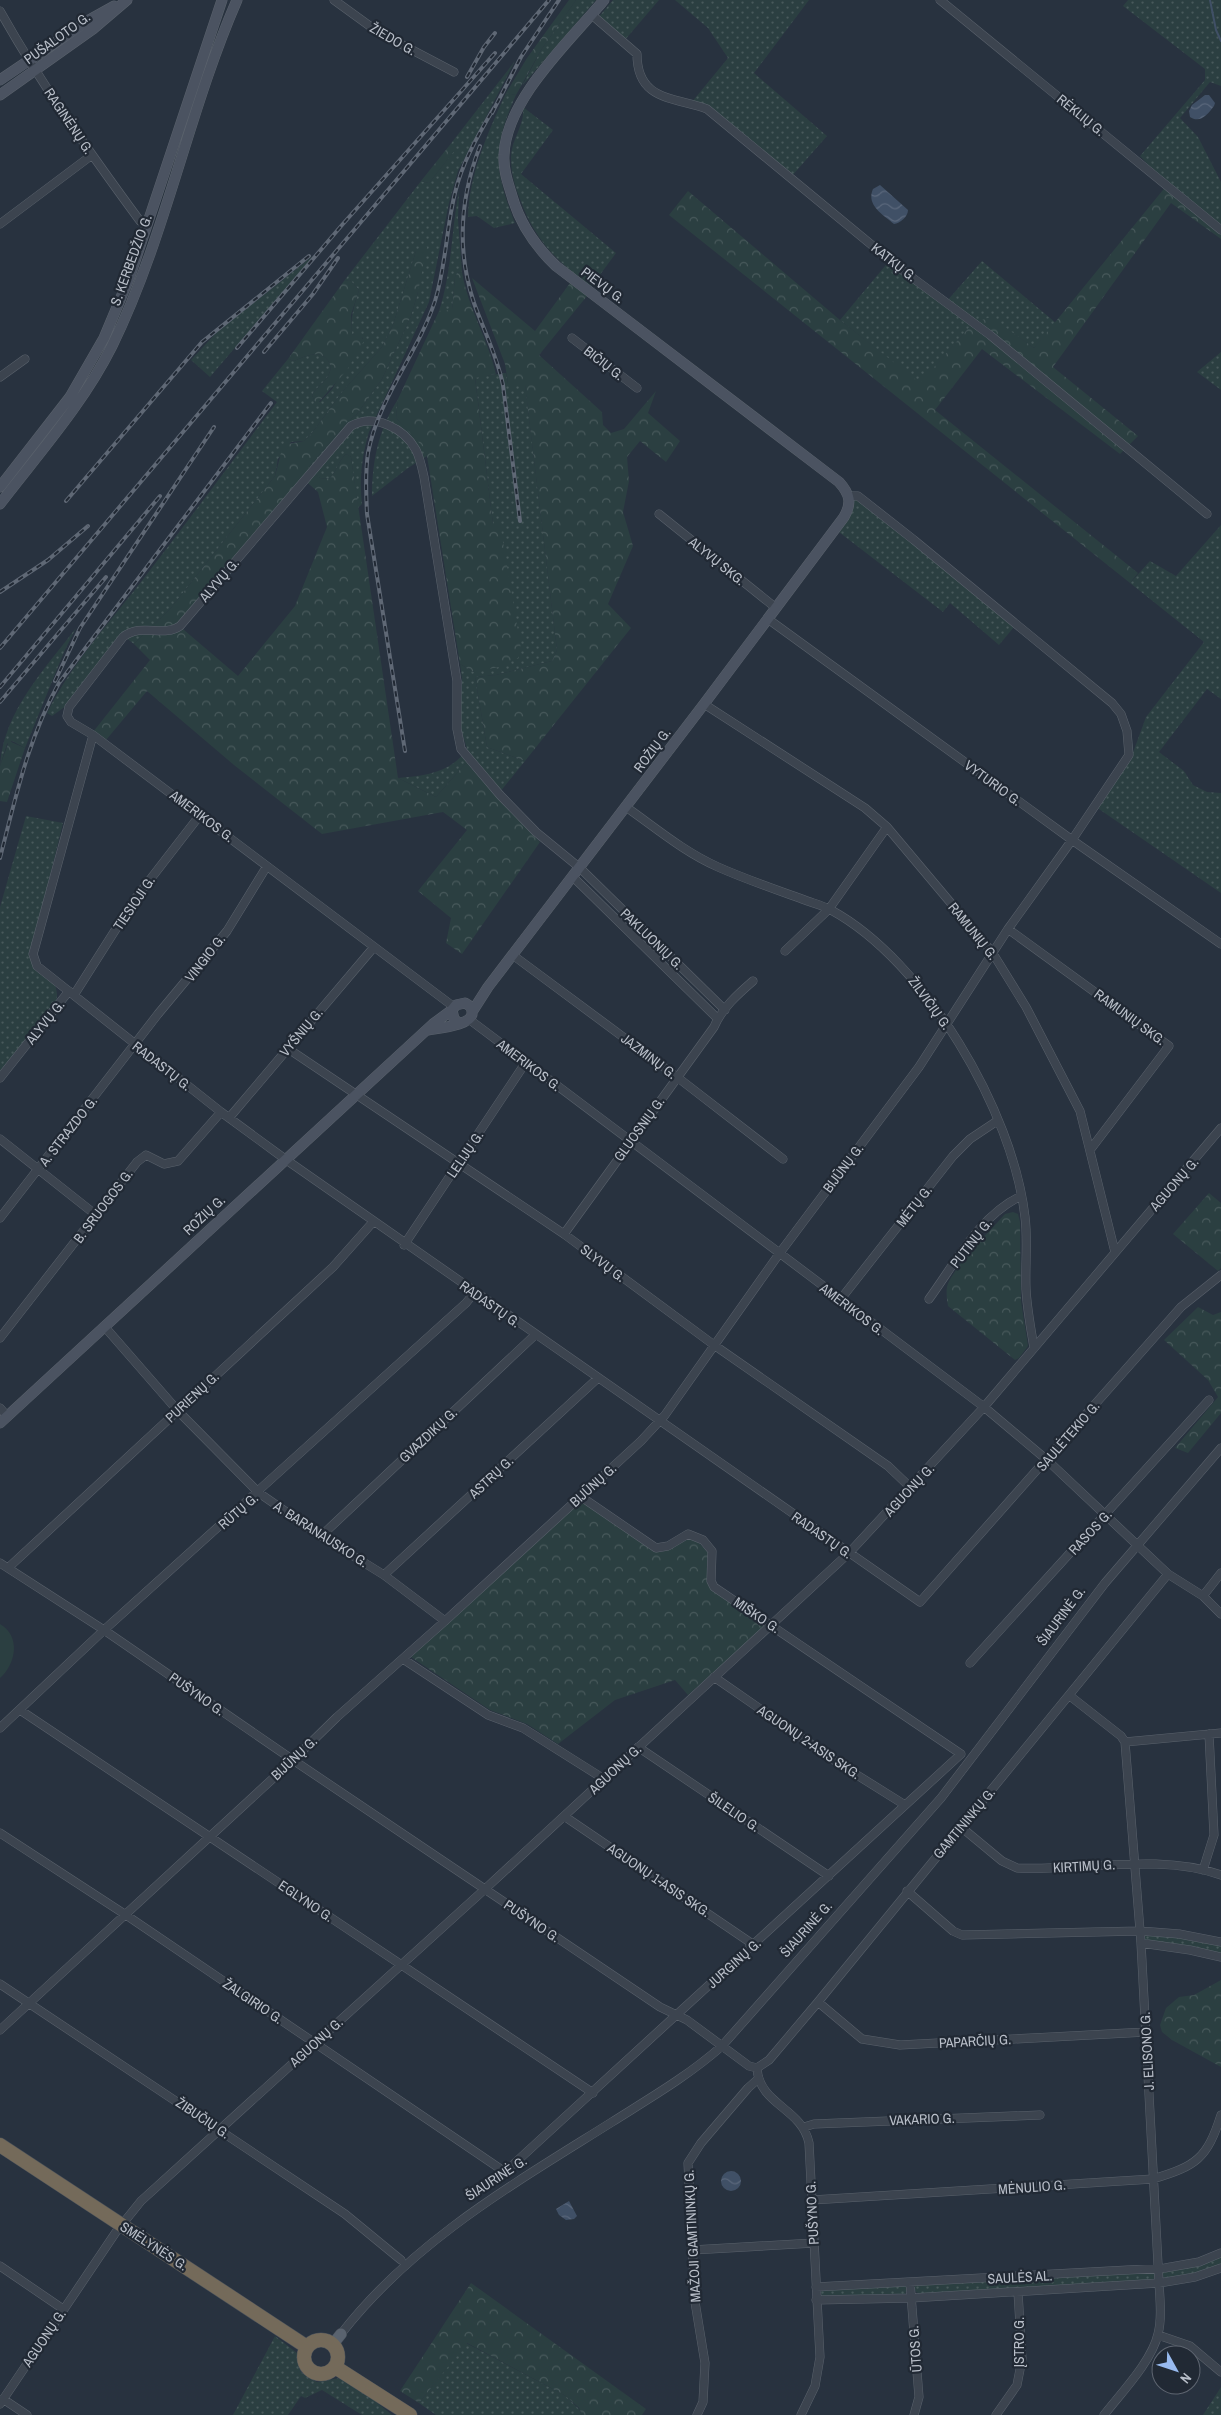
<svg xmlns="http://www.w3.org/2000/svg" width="1221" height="2415" font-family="'Archivo Narrow',sans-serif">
<defs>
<pattern id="grass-dots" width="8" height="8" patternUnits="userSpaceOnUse" patternTransform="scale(1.25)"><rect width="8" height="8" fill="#2b3f41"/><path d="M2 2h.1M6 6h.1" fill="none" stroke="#48595b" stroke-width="1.8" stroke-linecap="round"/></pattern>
<pattern id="forest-crowns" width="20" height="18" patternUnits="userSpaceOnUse" patternTransform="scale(1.25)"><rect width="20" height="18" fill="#2b3f41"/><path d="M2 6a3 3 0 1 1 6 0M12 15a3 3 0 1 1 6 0" fill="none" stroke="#48595b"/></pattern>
<pattern id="water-waves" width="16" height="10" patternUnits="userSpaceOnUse" patternTransform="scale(1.25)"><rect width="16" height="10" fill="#405066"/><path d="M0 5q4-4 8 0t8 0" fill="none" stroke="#5a677b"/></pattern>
</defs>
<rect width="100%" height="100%" fill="#28323f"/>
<path fill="url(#grass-dots)" d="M576,0H596L522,86L541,50Z
M613,0H659L624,41L597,19Z
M675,0H809L754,73L827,136L791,177L707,110L691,103L728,58L708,28Z
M1128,0H1221V86L1210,82L1180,118L1198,137L1221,182V230L1167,185L1140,156L1205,80V69L1123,6Z
M515,61L458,171L449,203L429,302L369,432C362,456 359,479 362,504L358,508L351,457L346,454C338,461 337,472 329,479L320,478L308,468L347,422L357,414L382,379L411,316L418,292L416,251L393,325L382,347L343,391L312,433L304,441L291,442L278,459L275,476L171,608L134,644L121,634L66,706L52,716L47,713C72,663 110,622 144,578C189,520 232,461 277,402L262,391L288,359L294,361C305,356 321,348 329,362C331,366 331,370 329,374C326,382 316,387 312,395L315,402H320L332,389L363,338L352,334C350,318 354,306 359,290L350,280L344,281L421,181L429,183L454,151L449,146Z
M506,93L516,95C492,149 494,169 515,223L494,228L477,216L468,217C469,175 488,132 506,93Z
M523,107L553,130L521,174L616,253L591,287C557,261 535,241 520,199C515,187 511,172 511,158C511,139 525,126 523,107Z
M459,191L458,219L462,272L457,273L455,277L452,311H439C452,272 451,231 459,191Z
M314,255L210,377L191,360L217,332Z
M890,260L946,302L982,261L1056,323L1034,348L991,318L973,323L920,384L840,320Z
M1221,352V390L1197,372Z
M506,373L508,384H525L557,650L552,661L496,675L475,677L487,747L525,761L496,797L466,763L436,797L398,778C424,776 451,773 467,749L460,726L462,679L460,664L474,672L499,524H493L475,377Z
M398,399L396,418L424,447L427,456L408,468L372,496C372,460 379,429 398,399Z
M854,495L1019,621L999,645L950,603L943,612L835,529Z
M1221,525V699L1207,689L1159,752L1184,771L1193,785L1207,792L1221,793V893L1096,807L1131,758L1146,717L1204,642L1130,583L1150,561L1176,576Z
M76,628L64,652L25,748L12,741L7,744L0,766C3,712 45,669 76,628Z
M26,816L63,823L31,953C41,966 64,986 55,1003L0,1072V907Z
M1143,1934L1178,1935L1221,1944V1956L1144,1941Z
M1221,2255V2265L1204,2272L1165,2279L1162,2275L1163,2272Z
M1151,2271L1155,2275L1154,2280L920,2294L916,2292L914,2287L916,2284Z
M903,2284L908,2287L905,2294L824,2297L820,2294L822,2290Z
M275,2336L297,2353L301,2372L306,2376L317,2382L340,2378L369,2396L392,2415H362L322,2390L305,2398L301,2396L288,2415H233Z
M466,2343L566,2396L579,2409L582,2415H436L419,2403Z
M1221,2387V2415H1203Z"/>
<path fill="url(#forest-crowns)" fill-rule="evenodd" d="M569,0H576L541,50L516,95L506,93L527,58Z
M449,146L455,150L429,183L421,181Z
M1167,185L1221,230V239L1171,203L1053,367L1138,436L1120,454L982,349L935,410L1138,573L1130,583L669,215L688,191L840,320L920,383L973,323L991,317L1034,348Z
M423,245L427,247L418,292L411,316L382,379L357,414L347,422L308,468L320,478L329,479C337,472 338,461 346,454L351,457L398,778L436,797L466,763L540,842L462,954L446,943L451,918L418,891L467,830L443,812L322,834L234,765L147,691L106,740L93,732L150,660L134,644L171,608L275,476L283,445L304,441L312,433L343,391L382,347L393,325L416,251ZM302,478L318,492L327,527L295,606L238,676L177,624Z
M462,272C468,308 488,339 496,374L475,378L493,524H500L521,649L518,658L499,667L474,672L460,664L427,456L423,447L396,418L398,399L439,311L452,310L455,277L457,273Z
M472,278L535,331L570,283L587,296L539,355L602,412L603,425L611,433L624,429L656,391L648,413L680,441L666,462L640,441L627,457L629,481L623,512L633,546L608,604L631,628L525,761L487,747L475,677L496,675L552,661L557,650L525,385L508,384L505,364Z
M350,280L359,290L351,315L352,334L361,336L364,341L347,370L319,402H315L312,395C316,387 326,382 329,374C331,370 331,366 329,362C321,348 305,356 294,361L288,359L344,281Z
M9,741L25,748L7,802L0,801V766Z
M1209,1193L1221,1203V1268L1218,1271L1173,1234Z
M1013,1212L1018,1214L1020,1222L1021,1301L1028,1346L1019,1358L1015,1360L948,1306C947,1300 946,1293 947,1287C951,1269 992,1229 1005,1214Z
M1198,1307L1213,1315L1221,1312V1413L1188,1453L1175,1448L1218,1397L1208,1380L1164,1340Z
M580,1500L658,1552L665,1551L684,1539L696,1540L710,1554L709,1582L711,1590L766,1626L688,1695L675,1680L615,1700L558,1744L527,1724L490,1710L411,1657Z
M1221,1980V2067L1172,2040L1162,2032L1160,2025L1166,2008L1179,1997L1194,1995Z
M471,2283L646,2409L642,2415H582L579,2408L566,2396L467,2343L419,2403L400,2391Z"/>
<path fill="#2b3f41" d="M0,1624C21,1636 16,1664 0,1678Z"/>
<path fill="url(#water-waves)" d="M1205,95H1209L1215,103L1214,106C1208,114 1200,124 1190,117L1189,111L1192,105Z
M880,185L908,210C908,217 900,223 894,224C882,214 866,205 873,189Z
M721 2181a10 10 0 1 1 20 0a10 10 0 1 1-20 0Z
M569,2201L577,2216L574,2219L566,2220L559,2215L556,2209Z"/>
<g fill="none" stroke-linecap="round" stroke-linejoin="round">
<path stroke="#405066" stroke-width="2" d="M1210,0L1216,30L1221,41"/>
<defs>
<path id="street" d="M334,0L378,32L454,72
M940,0L1221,230
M0,11C41,84 90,153 140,221L148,224
M592,15L637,54C637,101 674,97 707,109L902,270L990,335L1207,514
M0,224L92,155
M572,338L637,388
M0,377L25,359
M659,514L776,608
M768,619L1072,840L1221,944
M704,704L865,808L887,827L992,952L1026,1007L1080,1111L1115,1252
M93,735L454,1007
M626,807C656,828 684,852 718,867C745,879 774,889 802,899C812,903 822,905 831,910C925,961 1013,1111 1025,1217C1028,1240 1025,1265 1026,1289C1027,1309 1031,1329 1034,1348
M573,877L718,1019
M1008,929L1169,1046L1090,1150
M785,951L829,909L887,827
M514,956L677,1077L783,1159
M74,995L135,899L200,815
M725,1010L580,868L536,832L500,795L461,749L457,729V681L424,477C422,468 420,458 416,450C404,428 374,413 351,426L180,626C163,638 142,622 123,637L69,707L67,716L71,722L93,735L35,947L33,954L37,966L221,1112L285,1159L920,1602L1181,1307L1221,1275
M470,1020L984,1407L1047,1460L1168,1574L1203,1596L1221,1614
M287,1048L564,1234L714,1345L888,1466L911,1488
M0,1078L69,991
M229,1118L374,947
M0,1139L96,1215
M0,1218L158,1014L227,931L267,866
M564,1234L714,1027C722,1008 738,994 753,981
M404,1245L526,1062
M929,1299C956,1262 979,1216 1021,1196
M840,1300L953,1156L970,1139L997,1121
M104,1326L178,1411L259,1493L321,1536L384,1575L445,1621
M0,1338L137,1162L146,1155L164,1164L178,1161L221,1112
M0,1408L7,1416
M321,1536L535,1335
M0,1563L104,1630L293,1760L660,2007L687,2020L749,2066L757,2068
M8,1568L333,1267L373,1222
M384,1575L598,1378
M1203,1596L1221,1573
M403,1659L488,1715L523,1728L604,1779
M970,1663L1209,1400
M714,1677L841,1765L905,1805
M1070,1696L1121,1736L1125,1742L1141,1943L1159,2283C1160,2300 1162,2318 1158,2334C1152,2361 1121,2393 1104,2415
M20,1710L593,2093
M0,1728L104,1630L466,1303L474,1293
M1125,1742L1221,1733
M638,1747L829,1876
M564,1816L754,1945
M961,1827L1002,1861L1017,1868C1081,1871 1160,1853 1221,1875
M0,1833L126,1915L505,2172L961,1754L714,1587L711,1581L712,1551L703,1540L688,1534L668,1546L656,1548L580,1496
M1203,1870L1214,1835L1209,1734
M907,1891L953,1931L962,1935L1140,1931L1179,1934L1221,1942
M1141,1943L1190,1950L1221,1957
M0,1984L345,2214L401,2260
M818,2002L862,2039L900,2045L1146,2032
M0,2030L293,1760L337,1717L445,1621L641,1441L665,1415L779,1254L919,1067L1008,929L1072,840L1129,755L1127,731L1121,714L1112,703L914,540L858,496H849
M757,2068L769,2060L818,2002L1168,1574
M757,2068C759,2105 802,2108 809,2143L820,2357L815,2386L801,2415
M804,2127L814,2124L1040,2115
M812,2200L1153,2179C1196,2166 1207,2159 1221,2115
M692,2250L814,2243
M0,2266L63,2309
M910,2282L919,2397L914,2415
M816,2287L1165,2268L1199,2262L1221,2253
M816,2300L911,2298L1159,2283L1195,2277L1221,2268
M341,2334C413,2241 515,2183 612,2122C650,2098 688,2076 722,2046L941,1798L1105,1583L1221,1448
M1158,2335L1190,2346L1221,2372
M3,2399L27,2415
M0,2404L116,2232L141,2201L485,1889L849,1553L984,1407L1221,1128
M697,2415L703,2402L705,2363L695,2302L688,2163L701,2143L748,2088L757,2080
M996,2415L1017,2385L1022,2359L1018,2292"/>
<path id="secondary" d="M0,80L87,21L114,6
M0,95L93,29L127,0
M0,487L70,397L104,338L130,276L222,0
M0,504C39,453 83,404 112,346C166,236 188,112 237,0
M472,1012L488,987L704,704L844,517C852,503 850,494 839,482L556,266C535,246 520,224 512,196C508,183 503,169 504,155C506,99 570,41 604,0
M428,1030C439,1028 474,1025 472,1012C472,1007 469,1005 465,1003L456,1005L452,1010L454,1019L459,1023
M0,1423L433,1024L452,1010"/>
<path id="primary" d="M333,2344L341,2334"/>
<path id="highway" d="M0,2145L307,2347
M304 2357a17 17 0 1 1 34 0a17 17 0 1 1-34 0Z
M335,2367L410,2415"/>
</defs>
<use href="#street" stroke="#5a626c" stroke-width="9"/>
<use href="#secondary" stroke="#5a626c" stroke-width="11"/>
<use href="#primary" stroke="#464d58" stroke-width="12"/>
<use href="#highway" stroke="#474f59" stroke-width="15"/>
<use href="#street" stroke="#3c444f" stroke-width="8"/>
<use href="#secondary" stroke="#4b5361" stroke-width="10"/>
<use href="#primary" stroke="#5a636f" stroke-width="11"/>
<use href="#highway" stroke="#746a5a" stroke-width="14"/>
<defs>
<path id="rail" d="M467,77L484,47L495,33
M492,113L521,57L559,0
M480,146C460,198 456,249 474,303C484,331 497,356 503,385L520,521
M237,348L342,225L495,53
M264,352L313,294L338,258
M66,501L202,342L309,256
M0,592L48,560L88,526
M0,648L549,0
M55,681L80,628L214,427
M0,687L160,496
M0,702L106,577
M405,751L367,514C366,494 365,473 368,453C378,399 418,353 435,301C446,266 446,229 455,193C462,163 478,135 494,108
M0,858C16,796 28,739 59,683L271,403"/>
</defs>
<use href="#rail" stroke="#5f6875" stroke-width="4"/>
<use href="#rail" stroke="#212934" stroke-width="2" stroke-dasharray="5.5" stroke-linecap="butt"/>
</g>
<g text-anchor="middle" stroke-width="4.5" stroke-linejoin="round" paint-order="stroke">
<g font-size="14" fill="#b9bfc9" stroke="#212934">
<text transform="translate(57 38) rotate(-36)" y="5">PUŠALOTO G.</text>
<text transform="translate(393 39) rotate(30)" y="5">ŽIEDO G.</text>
<text transform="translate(1081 115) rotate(39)" y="5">RĖKLIŲ G.</text>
<text transform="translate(69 121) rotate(56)" y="5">RAGINĖNŲ G.</text>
<text transform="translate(131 260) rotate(-70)" y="5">S. KERBEDŽIO G.</text>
<text transform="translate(894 262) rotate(38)" y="5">KATKŲ G.</text>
<text transform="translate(603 285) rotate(37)" y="5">PIEVŲ G.</text>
<text transform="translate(604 363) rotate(38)" y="5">BIČIŲ G.</text>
<text transform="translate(717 561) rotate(39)" y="5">ALYVŲ SKG.</text>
<text transform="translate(219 580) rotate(-49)" y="5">ALYVŲ G.</text>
<text transform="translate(652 750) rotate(-53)" y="5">ROŽIŲ G.</text>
<text transform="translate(993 783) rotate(36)" y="5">VYTURIO G.</text>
<text transform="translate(202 816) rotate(37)" y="5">AMERIKOS G.</text>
<text transform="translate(134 903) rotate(-56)" y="5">TIESIOJI G.</text>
<text transform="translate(973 931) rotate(51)" y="5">RAMUNIŲ G.</text>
<text transform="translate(652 939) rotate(44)" y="5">PAKLUONIŲ G.</text>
<text transform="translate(205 958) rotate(-52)" y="5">VINGIO G.</text>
<text transform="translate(930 1003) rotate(54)" y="5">ŽILVIČIŲ G.</text>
<text transform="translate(1130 1017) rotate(36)" y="5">RAMUNIŲ SKG.</text>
<text transform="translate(45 1022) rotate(-51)" y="5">ALYVŲ G.</text>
<text transform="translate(301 1032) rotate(-50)" y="5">VYŠNIŲ G.</text>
<text transform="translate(649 1056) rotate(37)" y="5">JAZMINŲ G.</text>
<text transform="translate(529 1065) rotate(37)" y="5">AMERIKOS G.</text>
<text transform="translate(162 1066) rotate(38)" y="5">RADASTŲ G.</text>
<text transform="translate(639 1129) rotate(-54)" y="5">GLUOSNIŲ G.</text>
<text transform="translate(68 1131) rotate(-52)" y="5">A. STRAZDO G.</text>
<text transform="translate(465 1154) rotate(-56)" y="5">LELIJŲ G.</text>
<text transform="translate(843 1168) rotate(-53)" y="5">BIJŪNŲ G.</text>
<text transform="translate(1174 1184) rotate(-49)" y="5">AGUONŲ G.</text>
<text transform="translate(103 1206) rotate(-53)" y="5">B. SRUOGOS G.</text>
<text transform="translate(914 1206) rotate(-52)" y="5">MĖTŲ G.</text>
<text transform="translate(204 1215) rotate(-43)" y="5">ROŽIŲ G.</text>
<text transform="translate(971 1243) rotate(-52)" y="5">PUTINŲ G.</text>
<text transform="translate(603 1263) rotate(37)" y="5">SLYVŲ G.</text>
<text transform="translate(490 1304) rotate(35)" y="5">RADASTŲ G.</text>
<text transform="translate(852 1309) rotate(37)" y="5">AMERIKOS G.</text>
<text transform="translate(192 1397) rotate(-43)" y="5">PURIENŲ G.</text>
<text transform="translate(428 1435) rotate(-43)" y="5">GVAZDIKŲ G.</text>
<text transform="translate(1068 1436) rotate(-49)" y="5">SAULĖTEKIO G.</text>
<text transform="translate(491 1477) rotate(-43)" y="5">ASTRŲ G.</text>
<text transform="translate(593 1485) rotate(-42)" y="5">BIJŪNŲ G.</text>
<text transform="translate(909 1490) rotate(-47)" y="5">AGUONŲ G.</text>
<text transform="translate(238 1511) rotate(-41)" y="5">RŪTŲ G.</text>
<text transform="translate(1090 1532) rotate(-47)" y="5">RASOS G.</text>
<text transform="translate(321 1534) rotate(33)" y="5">A. BARANAUSKO G.</text>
<text transform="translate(822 1535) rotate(35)" y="5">RADASTŲ G.</text>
<text transform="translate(757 1615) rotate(34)" y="5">MIŠKO G.</text>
<text transform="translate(1061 1616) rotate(-53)" y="5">ŠIAURINĖ G.</text>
<text transform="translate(197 1694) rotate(35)" y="5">PUŠYNO G.</text>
<text transform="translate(809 1742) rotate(34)" y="5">AGUONŲ 2-ASIS SKG.</text>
<text transform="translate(294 1758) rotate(-43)" y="5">BIJŪNŲ G.</text>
<text transform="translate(615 1769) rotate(-43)" y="5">AGUONŲ G.</text>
<text transform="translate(734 1812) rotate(34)" y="5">ŠILELIO G.</text>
<text transform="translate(964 1823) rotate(-50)" y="5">GAMTININKŲ G.</text>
<text transform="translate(1084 1866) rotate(-3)" y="5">KIRTIMŲ G.</text>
<text transform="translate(659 1880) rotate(34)" y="5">AGUONŲ 1-ASIS SKG.</text>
<text transform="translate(306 1901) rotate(34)" y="5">EGLYNO G.</text>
<text transform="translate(532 1921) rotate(34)" y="5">PUŠYNO G.</text>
<text transform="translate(806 1929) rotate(-48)" y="5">ŠIAURINĖ G.</text>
<text transform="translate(734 1963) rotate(-42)" y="5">JURGINŲ G.</text>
<text transform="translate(253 2001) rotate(34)" y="5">ŽALGIRIO G.</text>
<text transform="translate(975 2041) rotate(-3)" y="5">PAPARČIŲ G.</text>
<text transform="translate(316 2042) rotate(-42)" y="5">AGUONŲ G.</text>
<text transform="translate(1147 2051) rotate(-93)" y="5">J. ELISONO G.</text>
<text transform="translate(203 2118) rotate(34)" y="5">ŽIBUČIŲ G.</text>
<text transform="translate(922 2119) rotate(-2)" y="5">VAKARIO G.</text>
<text transform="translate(496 2178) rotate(-33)" y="5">ŠIAURINĖ G.</text>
<text transform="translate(1032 2187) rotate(-4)" y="5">MĖNULIO G.</text>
<text transform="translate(812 2213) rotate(-93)" y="5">PUŠYNO G.</text>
<text transform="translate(692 2236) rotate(-93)" y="5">MAŽOJI GAMTININKŲ G.</text>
<text transform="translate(154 2246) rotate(33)" y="5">SMĖLYNĖS G.</text>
<text transform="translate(1020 2277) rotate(-3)" y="5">SAULĖS AL.</text>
<text transform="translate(44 2338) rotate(-56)" y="5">AGUONŲ G.</text>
<text transform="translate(1019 2342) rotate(-90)" y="5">ĮSTRO G.</text>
<text transform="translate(915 2349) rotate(-94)" y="5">ŪTOS G.</text>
</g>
</g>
<g transform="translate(1176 2370) rotate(130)"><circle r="24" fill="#212934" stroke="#5e6570"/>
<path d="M0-4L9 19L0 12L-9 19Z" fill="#98baef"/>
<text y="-8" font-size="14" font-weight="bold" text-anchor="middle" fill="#b9bfc9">N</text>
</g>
</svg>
